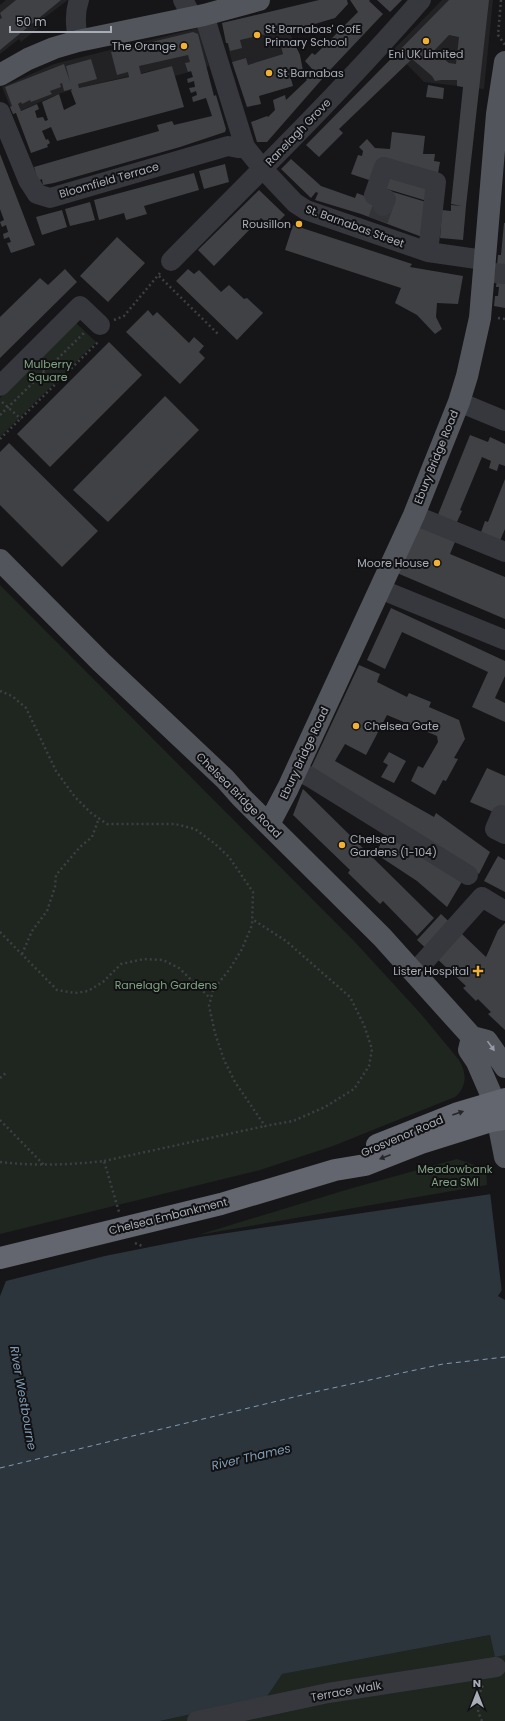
<svg xmlns="http://www.w3.org/2000/svg" width="505" height="1721" font-family="Poppins,sans-serif">
<rect width="100%" height="100%" fill="#161618"/>
<path fill="#222225" d="M6,0H68L40,21L42,25L21,42L19,39L0,54V5Z
M442,0H493L484,89L424,82L393,50Z
M278,10L292,38L280,43L283,54L248,65L246,58L232,62L222,23Z
M198,28L209,66L175,76L172,66L79,88L61,93L13,114L2,87L54,64Z"/>
<path fill="#1e261f" d="M76,323L96,342L0,437V398Z
M0,585L355,942L421,1014L459,1060C467,1073 467,1087 455,1097L333,1146L260,1170L0,1234Z
M457,1159L486,1169L487,1185L198,1235L349,1189Z
M490,1635L495,1655H505V1721H160L266,1698L281,1674Z"/>
<path fill="#2c353c" d="M505,1192V1289L502,1290L498,1296L505,1300V1655L495,1657L490,1635L282,1674L266,1698L160,1721H0V1296L6,1281L105,1256L200,1237Z"/>
<path fill="#161618" d="M505,1190V1291L502,1293L490,1192Z"/>
<g fill="none" stroke-linecap="round" stroke-linejoin="round">
<path stroke="#7f9bb3" stroke-width="1" stroke-dasharray="5 4" stroke-linecap="butt" d="M0,1468L319,1391L443,1364L505,1357"/>
</g>
<path fill="#404145" fill-rule="evenodd" d="M16,0H61L0,50V19L2,18L0,13Z
M319,0H347L348,4L335,18L288,32L287,29L240,40L242,48L230,51L228,43H226L222,23Z
M350,0H370L369,1L383,14L330,70L267,142H257L251,122L267,116L268,117L275,110L273,100L285,95L286,100L307,80L305,78L313,70L305,61L312,53L315,55L358,12Z
M377,0H402L390,12Z
M449,0H489L466,206L463,240L440,238L442,210L451,211V205L462,206L451,204L463,87L457,86V80H441L435,81L432,76L412,59L339,129L343,133L319,157L306,145ZM449,35L459,37L456,64L449,63L444,59L439,60L432,53Z
M193,32L198,34L214,96L216,95L226,129L225,132L180,147L54,183L43,185L42,179L38,181L34,167L159,131L157,125L172,121L174,125L212,116L206,98L193,102L192,97L197,95L196,91L191,93L189,88L195,87L194,81L188,83L187,79L193,77L191,71L188,72L185,63L190,62L188,55L139,66L141,74L172,66L184,107L57,141L51,127L42,131L46,140L48,139L50,143L47,145L48,147L31,153L16,113L13,114L10,107L12,106L5,87L64,64L70,82L66,66L91,59L97,79L78,84L79,88L129,77L128,72L117,75L111,52ZM62,83L64,91L72,89L71,91L76,104L64,110L59,94L42,102L48,120L45,121L43,117L37,118L35,111L39,109L37,104L21,111L18,104L21,102L22,104L30,100L31,102L52,94L50,91L61,87L60,84Z
M292,38L300,55L304,76L291,79L293,86L259,96L261,104L247,107L232,62L246,58L248,65L283,54L280,43Z
M428,85L444,88L443,99L426,97Z
M392,132L425,136L423,154H435L434,161L440,162L438,173L413,166L375,182L351,174L358,155L362,156L363,151L359,147L367,139L375,148L390,149Z
M0,154L35,245L11,253L7,243L11,242L9,237L4,239L3,234L8,232L6,225L2,227L0,222L4,220L0,209Z
M291,159L321,186L355,198L357,193L367,197L393,192L426,202L422,237L361,214L315,200L318,193L316,192L311,198L281,169Z
M225,164L229,182L204,189L199,171Z
M194,173L199,190L144,206L147,214L126,220L124,213L99,220L94,200Z
M388,174L428,184L427,201L384,188Z
M259,190L285,215L272,228L261,218L214,266L198,250Z
M90,202L95,220L70,226L65,209Z
M62,210L67,227L42,235L36,217Z
M504,223H505V267L497,266L498,255H501Z
M293,225L412,264L410,267L463,276L458,304L437,303L436,317L442,329L435,334L417,315L395,303L401,288L285,250Z
M117,237L145,263L108,302L80,276Z
M65,269L77,282L0,358V317L40,278L48,285Z
M188,269L194,274L199,270L221,292L229,285L244,299L247,298L263,313L237,340L176,281Z
M497,277L505,278V308L494,306L495,296H498L499,287H496Z
M148,310L153,316L157,312L189,343L194,337L204,346L199,352L205,358L180,384L126,332Z
M109,342L142,375L50,467L17,434Z
M165,396L199,430L108,522L73,490Z
M470,435L488,442L490,437L505,444V466L499,464L497,471L489,468L491,461L482,457L460,510L462,511L456,524L437,517Z
M9,443L98,531L62,567L0,505V452Z
M505,479V529L499,543L480,535L485,521L488,522Z
M419,521L457,537L450,554L505,577V619L397,573Z
M391,608L505,661V676L495,698L505,703V722L472,707L488,672L402,632L385,669L367,660Z
M359,665L380,674L377,682L407,697L409,693L431,702L429,707L459,720L465,739L454,758L458,759L446,781L443,780L435,795L411,781L418,766L423,768L438,742L437,736L387,715L366,755L345,744L335,761L434,817L436,813L490,852L479,874L423,836L310,770Z
M389,752L406,761L394,783L381,777L388,765L383,762Z
M487,768L505,776V817L470,802Z
M303,789L434,918L417,936L383,901L380,904L348,873L350,870L293,815Z
M385,834L463,880L447,907L417,881L376,854Z
M498,856L505,860V892L484,881Z
M441,914L486,957L498,930L505,923V1030L488,1014L491,1012L478,999L476,1001L463,988L466,986L417,940Z"/>
<g fill="none" stroke-linecap="round" stroke-linejoin="round">
<path stroke="#333438" stroke-width="20" stroke-dasharray="20 10" stroke-linecap="butt" d="M378,220L383,206"/>
<path stroke="#3d3f44" stroke-width="2.5" stroke-dasharray="2 3" stroke-linecap="butt" d="M501,0L498,35L505,45
M159,276L218,334
M498,318L505,319
M114,320L124,316L160,273
M39,367L57,383
M2,402L21,419
M0,415L85,332
M0,439L99,341
M0,691L12,696L26,708L56,771L75,797L91,813L107,824H175L195,829L214,843L229,857L253,892L252,925L242,949L229,970L213,990L209,1006L215,1033L224,1060L235,1082L265,1126L293,1121L325,1107L354,1089L369,1066L372,1049L364,1025L350,997L286,941L252,919
M0,932L57,990L75,993L88,991L103,982L121,964L144,959L163,960L179,968L210,998
M22,954L32,931L47,911L55,887L56,875L80,847L92,837L99,818
M0,1078L7,1072
M0,1120L44,1165
M104,1161L265,1126
M0,1162C35,1166 69,1165 104,1161L119,1212
M135,1243L142,1246
M482,1721L478,1712L481,1688L484,1685"/>
<path stroke="#37383d" stroke-width="20" d="M183,0L188,9V18
M204,15L245,147L262,168L295,203L306,210L428,252L484,260
M78,41C76,27 74,14 79,0
M0,112L28,180L37,194L50,198L228,146L238,148L245,147
M383,206L386,199L374,195L384,167L436,182L428,252
M171,261C256,175 342,91 421,0
M484,272L505,274
M0,386L80,306L100,325
M459,402L505,421
M414,515L505,552
M380,589L505,640
M296,770L310,777L468,875
M501,815L495,829L505,834
M414,973L482,897L505,911
M197,1721L328,1693L496,1667"/>
<path stroke="#53555c" stroke-width="22" d="M0,75L28,59L54,48L78,41L204,15L259,0
M0,560L101,662L225,779L241,797L382,937L472,1037L487,1041L505,1067
M269,824L288,788L414,515L459,402L467,376L480,318L497,114L505,62
M472,1037L469,1050L477,1062L494,1101L505,1157"/>
<path stroke="#63666e" stroke-width="22" d="M377,1145L458,1113L505,1099
M0,1258L221,1204L335,1170L365,1165L421,1143L491,1121L505,1119"/>
</g>
<defs><path id="oneway-solid" d="M-6-.8H1V-3.2L6.5 0L1 3.2V.8H-6Z"/></defs>
<use fill="#979ba6" href="#oneway-solid" transform="translate(491 1046) rotate(54)"/>
<g fill="#26262a">
<use href="#oneway-solid" transform="translate(458 1113) rotate(-19)"/>
<use href="#oneway-solid" transform="translate(385 1157) rotate(159)"/>
</g>
<g fill="#f2b134" stroke="#111113" stroke-width="1.5">
<circle cx="257" cy="35" r="4"/>
<circle cx="426" cy="41" r="4"/>
<circle cx="184" cy="46" r="4"/>
<circle cx="269" cy="73" r="4"/>
<circle cx="299" cy="224" r="4"/>
<circle cx="437" cy="563" r="4"/>
<circle cx="356" cy="726" r="4"/>
<circle cx="342" cy="845" r="4"/>
<path d="M476 965h4v4h4v4h-4v4h-4v-4h-4v-4h4z"/>
</g>
<g text-anchor="middle" stroke-width="4" stroke-linejoin="round" paint-order="stroke">
<g font-size="11" fill="#a8adb8" stroke="#111113" text-anchor="start">
<text x="265" y="33">St Barnabas' CofE<tspan x="265" dy="13">Primary School</tspan></text>
<text x="176" y="50" text-anchor="end">The Orange</text>
<text x="426" y="58" text-anchor="middle">Eni UK Limited</text>
<text x="277" y="77">St Barnabas</text>
<text x="291" y="228" text-anchor="end">Rousillon</text>
<text x="429" y="567" text-anchor="end">Moore House</text>
<text x="364" y="730">Chelsea Gate</text>
<text x="350" y="843">Chelsea<tspan x="350" dy="13">Gardens (1-104)</tspan></text>
<text x="469" y="975" text-anchor="end">Lister Hospital</text>
</g>
<g font-size="11" fill="#a8adb8" stroke="#111113">
<text transform="translate(298 132) rotate(-46)" y="4">Ranelagh Grove</text>
<text transform="translate(109 180) rotate(-16)" y="4">Bloomfield Terrace</text>
<text transform="translate(355 226) rotate(20)" y="4">St. Barnabas Street</text>
<text transform="translate(436 457) rotate(-68)" y="4">Ebury Bridge Road</text>
<text transform="translate(304 753) rotate(-65)" y="4">Ebury Bridge Road</text>
<text transform="translate(239 795) rotate(45)" y="4">Chelsea Bridge Road</text>
<text transform="translate(402 1136) rotate(-23)" y="4">Grosvenor Road</text>
<text transform="translate(168 1216) rotate(-14)" y="4">Chelsea Embankment</text>
<text transform="translate(346 1691) rotate(-10)" y="4">Terrace Walk</text>
</g>
<g font-size="11" fill="#7fa381" stroke="#111113">
<text x="48" y="368">Mulberry<tspan x="48" dy="13">Square</tspan></text>
<text x="166" y="989">Ranelagh Gardens</text>
<text x="455" y="1173">Meadowbank<tspan x="455" dy="13">Area SMI</tspan></text>
</g>
<g font-size="12" font-style="italic" fill="#7f9bb3" stroke="#111113">
<text transform="translate(23 1398) rotate(80)" y="4">River Westbourne</text>
<text transform="translate(251 1457) rotate(-13)" y="4">River Thames</text>
</g>
</g>
<g transform="translate(477 1693)" stroke="#111113" stroke-width="3" paint-order="stroke">
<path d="M0-3L7 15L0 10L-7 15Z" fill="#a8adb8"/>
<text y="-6" font-size="11" font-weight="bold" text-anchor="middle" fill="#a8adb8">N</text>
</g>
<path d="M10 26v6h101v-6" fill="none" stroke="#a8adb8" stroke-width="2"/>
<text x="16" y="26" font-size="12" fill="#a8adb8" stroke="#111113" stroke-width="3" paint-order="stroke">50 m</text>
</svg>
